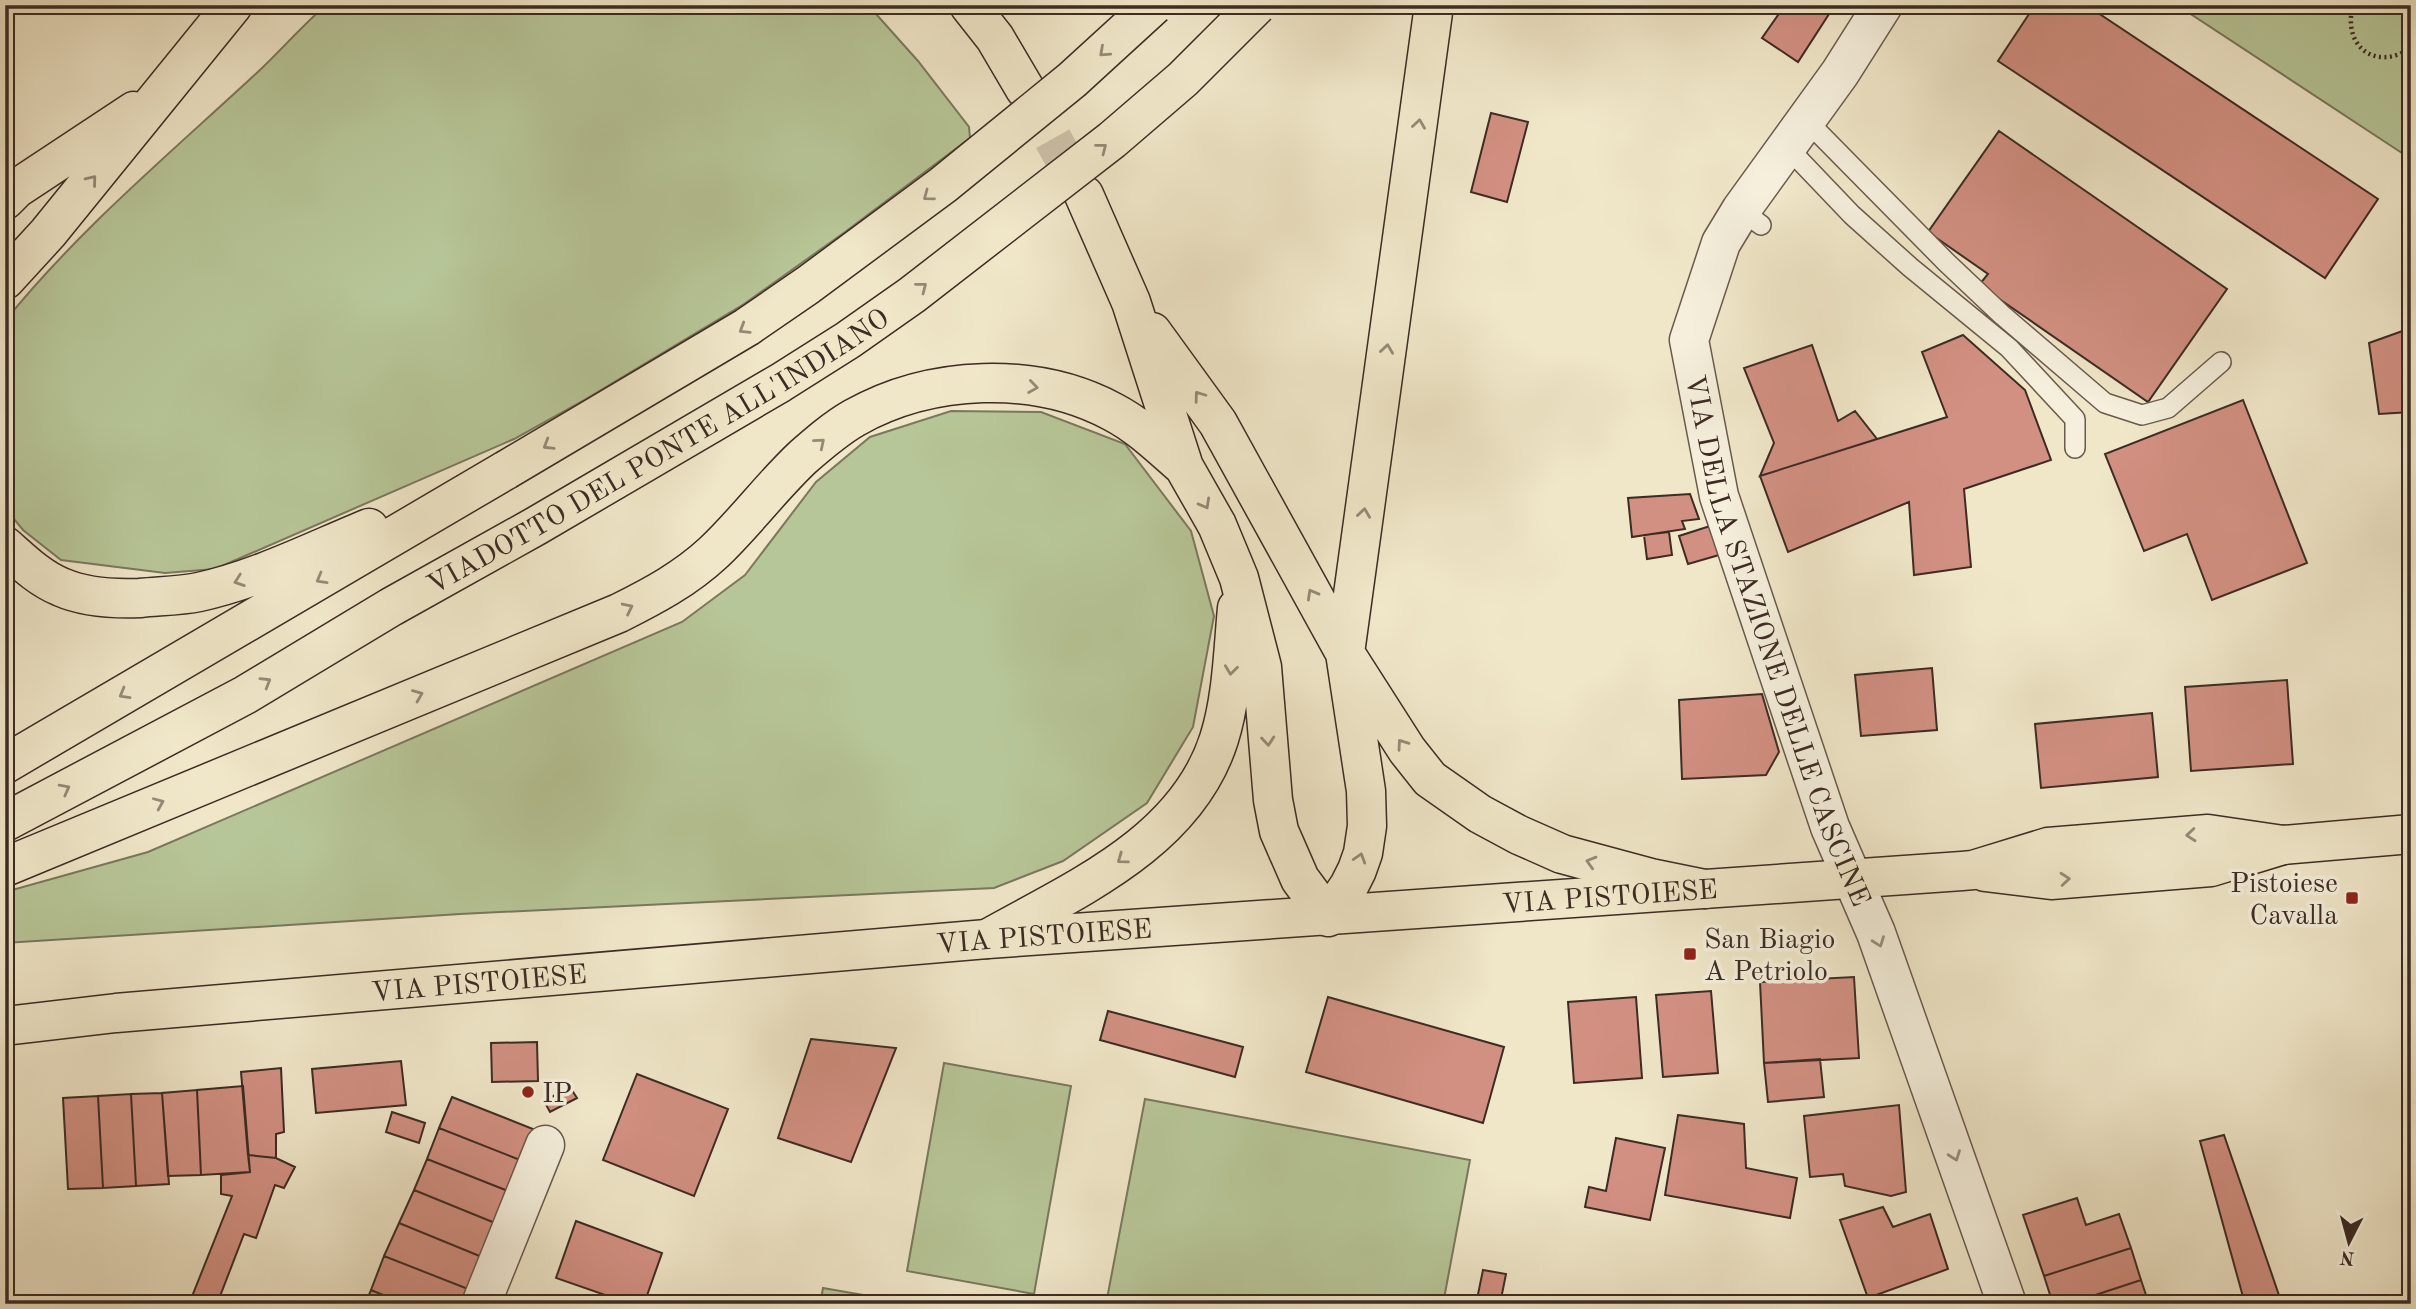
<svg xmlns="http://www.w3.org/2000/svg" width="2416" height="1309" font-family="'Old Standard TT',serif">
<rect width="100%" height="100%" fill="#f0e7c9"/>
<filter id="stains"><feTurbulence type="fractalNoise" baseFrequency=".00286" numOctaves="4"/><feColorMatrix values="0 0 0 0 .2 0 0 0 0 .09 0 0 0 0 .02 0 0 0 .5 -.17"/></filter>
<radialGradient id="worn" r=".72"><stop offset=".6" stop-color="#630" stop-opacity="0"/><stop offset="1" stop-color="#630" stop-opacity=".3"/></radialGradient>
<path fill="#b7c698" stroke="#7a785e" stroke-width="2" d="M326,5H868L918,61L969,127L970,138L845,232L744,304L586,399L514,439L215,569L165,573L61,560L23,530L5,508V321C80,228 174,150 261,69C283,48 303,25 326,5Z
M2177,5H2411V159Z
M951,411L1041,412L1125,444L1191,531L1214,616L1193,727L1147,803L1063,861L994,888L460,914L5,943V892L148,852L682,622L745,575L816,482L870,437Z
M944,1063L1071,1086L1034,1294L907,1271Z
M1145,1099L1470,1160L1443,1304H1106Z
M823,1288L915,1304H820Z"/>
<path fill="#d29082" stroke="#3d2b24" stroke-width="2" d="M1785,5H1815L1829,14L1798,62L1762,38Z
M2035,5H2086L2378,199L2325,278L1998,61Z
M1491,113L1528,122L1507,202L1471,192Z
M1999,131L2227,289L2148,402L1979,285L1988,274L1928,232Z
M2411,328V412L2379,414L2369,343Z
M1963,335L2025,390L2051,460L1964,489L1971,567L1914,575L1909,502L1788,552L1760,476L1947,417L1922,352Z
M1812,345L1838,421L1855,411L1877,439L1760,476L1774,443L1744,368Z
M2243,400L2307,563L2212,600L2187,534L2144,551L2105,454Z
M1690,494L1699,519L1682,521L1685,529L1632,537L1628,498Z
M1710,526L1719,555L1688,564L1679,536Z
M1669,532L1672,555L1647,559L1644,535Z
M2406,567H2411V660Z
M1932,668L1937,730L1861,736L1855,675Z
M2287,680L2293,764L2191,771L2185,687Z
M1762,694L1779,752L1766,775L1682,779L1679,700Z
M2152,713L2158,777L2041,788L2035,724Z
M1854,977L1859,1058L1764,1063L1760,982Z
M1711,991L1718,1073L1663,1077L1656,995Z
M1328,997L1504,1047L1483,1123L1306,1072Z
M1636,997L1642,1078L1574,1083L1568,1002Z
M1108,1011L1243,1047L1235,1077L1100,1040Z
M811,1039L896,1048L851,1162L778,1138Z
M537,1042L538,1081L492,1082L491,1043Z
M1820,1059L1824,1097L1768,1102L1764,1063Z
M401,1061L406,1105L316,1113L312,1069Z
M281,1068L284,1132L276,1134V1158L248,1155L241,1072Z
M637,1074L728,1109L694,1196L603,1160Z
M243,1086L250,1172L201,1175L197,1090Z
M570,1087L577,1098L550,1112L544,1101Z
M197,1090L201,1175L168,1176L162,1093Z
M162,1093L169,1184L136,1186L131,1094Z
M131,1094L136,1186L103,1188L98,1096Z
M98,1096L103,1188L68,1189L63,1098Z
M452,1097L533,1129L520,1160L439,1128Z
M1899,1105L1906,1192L1891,1196L1845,1186L1843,1174L1810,1177L1804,1116Z
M392,1112L425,1123L419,1143L386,1132Z
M1678,1115L1744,1124L1746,1168L1797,1178L1790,1218L1665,1195Z
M439,1128L520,1160L508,1191L427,1159Z
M2224,1135L2282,1304H2245L2200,1141Z
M1616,1138L1665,1148L1650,1220L1585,1207L1589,1187L1606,1191Z
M248,1155L276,1158L295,1167L284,1188L275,1185L256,1238L244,1234L217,1304H189L232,1196L221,1194V1175L250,1172Z
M427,1159L508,1191L495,1223L414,1190Z
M414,1190L495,1223L482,1257L399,1223Z
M2077,1198L2086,1225L2119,1214L2131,1248L2044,1276L2023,1215Z
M1883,1207L1893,1227L1930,1214L1948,1269L1868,1298L1840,1220Z
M576,1221L662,1253L644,1304H631L556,1278Z
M399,1223L482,1257L468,1289L384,1256Z
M2131,1248L2141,1280L2068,1304H2053L2044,1276Z
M384,1256L468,1289L462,1304H405L371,1290Z
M1483,1270L1506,1274L1500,1304H1476Z
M2141,1280L2149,1304H2068Z
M371,1290L405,1304H365Z"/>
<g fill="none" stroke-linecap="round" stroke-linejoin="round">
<path stroke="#ccc1a8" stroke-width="38" stroke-dasharray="38 19" stroke-linecap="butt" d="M1025,89L1084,195"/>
<defs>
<path id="lane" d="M1805,119L1946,262L2001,314L2105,403L2142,415L2168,408L2221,362
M1788,148L1852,215L1910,267L2009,348L2075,419V448
M1741,210L1761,225"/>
<g id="street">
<path id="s1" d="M1883,5L1840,73L1741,210L1721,243L1689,340L1719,496L1830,827L1876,933L2007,1304"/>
<path d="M481,1304L545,1145"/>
</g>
<g id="primary">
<path d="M1985,872L2051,880L2211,867L2283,845L2411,834"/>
<path id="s2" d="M5,1026L116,1013L987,939L1962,871L1973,870L2048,847L2208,834L2283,845"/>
</g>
<path id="highway" d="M969,5L995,38L1025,89
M1084,195L1131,302L1184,467L1217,525L1239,578L1262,667L1273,800L1279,831L1300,879L1328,917L1349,886L1357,870L1363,853L1367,826L1366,791L1345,653L1434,5
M5,200L16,189L134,111
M5,280L48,233L233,5
M1152,332L1218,423L1345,653L1407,750L1430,779L1480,814L1519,835L1562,854L1651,878L1705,889
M5,546C22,561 39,578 61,587C86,598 114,599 140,598C159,596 179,596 199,592C258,579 313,551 369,528
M5,764L506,470
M5,867L619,613C653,596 685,579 713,553C745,523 771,487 803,457C819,443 835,429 854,418C930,375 1035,370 1113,412C1140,426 1162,448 1184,467
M987,939C1074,890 1186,843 1219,739C1232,698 1233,651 1237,608"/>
</defs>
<use href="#lane" stroke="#6a5a4d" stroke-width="22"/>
<use href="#street" stroke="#6a5a4d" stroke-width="41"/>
<use href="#primary" stroke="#3d2b24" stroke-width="41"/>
<use href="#highway" stroke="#3d2b24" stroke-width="41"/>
<path stroke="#3d2b24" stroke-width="4.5" stroke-dasharray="2 3.5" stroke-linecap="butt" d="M2353,5C2342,46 2375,72 2411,48"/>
<use href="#lane" stroke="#f5efdc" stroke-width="19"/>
<use href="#street" stroke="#f5efdc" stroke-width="38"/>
<use href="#primary" stroke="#f0e7c9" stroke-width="38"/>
<use href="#highway" stroke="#f0e7c9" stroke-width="38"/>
<defs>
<g id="highway-bridge">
<path d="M506,470L747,327L808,285L943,185L1072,80L1154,5"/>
<path id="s3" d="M5,822L245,695L391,607L536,526L780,383L848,340L912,295L1112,140L1183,79L1257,5"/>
</g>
</defs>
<use href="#highway-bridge" stroke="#3d2b24" stroke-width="41" stroke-linecap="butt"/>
<use href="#highway-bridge" stroke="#f0e7c9" stroke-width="38"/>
</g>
<defs><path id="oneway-chevron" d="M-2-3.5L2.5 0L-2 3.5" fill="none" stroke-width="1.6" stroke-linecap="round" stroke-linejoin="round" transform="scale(1.75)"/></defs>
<g stroke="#968976">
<use href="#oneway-chevron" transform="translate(1104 52) rotate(138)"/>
<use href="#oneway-chevron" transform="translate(1419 124) rotate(-82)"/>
<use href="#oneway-chevron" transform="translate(1102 148) rotate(-38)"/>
<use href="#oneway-chevron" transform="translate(92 180) rotate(-51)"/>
<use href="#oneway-chevron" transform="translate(928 196) rotate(143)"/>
<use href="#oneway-chevron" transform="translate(922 287) rotate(-38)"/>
<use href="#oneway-chevron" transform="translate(744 329) rotate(148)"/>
<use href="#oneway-chevron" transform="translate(1387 349) rotate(-82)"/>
<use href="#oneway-chevron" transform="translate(1033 387) rotate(8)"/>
<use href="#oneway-chevron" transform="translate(1199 396) rotate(-126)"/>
<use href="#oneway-chevron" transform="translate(820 443) rotate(-40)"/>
<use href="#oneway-chevron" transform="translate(548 445) rotate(149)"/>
<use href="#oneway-chevron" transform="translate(1205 504) rotate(61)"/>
<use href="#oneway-chevron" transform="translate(1364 513) rotate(-82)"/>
<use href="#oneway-chevron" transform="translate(321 579) rotate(150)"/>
<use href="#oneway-chevron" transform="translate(239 581) rotate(161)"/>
<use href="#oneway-chevron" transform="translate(1312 594) rotate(-119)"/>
<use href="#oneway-chevron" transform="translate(628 608) rotate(-26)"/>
<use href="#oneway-chevron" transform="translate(1231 670) rotate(97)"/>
<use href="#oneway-chevron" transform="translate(266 682) rotate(-31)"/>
<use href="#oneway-chevron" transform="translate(124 694) rotate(150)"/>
<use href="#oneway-chevron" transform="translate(418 695) rotate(-22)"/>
<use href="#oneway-chevron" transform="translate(1268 741) rotate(85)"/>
<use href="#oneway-chevron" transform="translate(1402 744) rotate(-125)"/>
<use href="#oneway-chevron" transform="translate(65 789) rotate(-28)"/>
<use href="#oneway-chevron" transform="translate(159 803) rotate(-23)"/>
<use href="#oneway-chevron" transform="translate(2191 835) rotate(175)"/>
<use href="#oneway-chevron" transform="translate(1360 858) rotate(-73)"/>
<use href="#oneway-chevron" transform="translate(1122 859) rotate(144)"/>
<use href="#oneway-chevron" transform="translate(1591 862) rotate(-164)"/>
<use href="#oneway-chevron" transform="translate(2065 879) rotate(-5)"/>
</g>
<g stroke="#998d80">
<use href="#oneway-chevron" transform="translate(1879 942) rotate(70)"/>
<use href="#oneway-chevron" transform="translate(1955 1156) rotate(70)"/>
</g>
<g fill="#8f2418" stroke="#f5efdc" stroke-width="2.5">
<rect x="2345" y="891" width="14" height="14" rx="3.5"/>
<rect x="1683" y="947" width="14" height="14" rx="3.5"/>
<circle cx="528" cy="1092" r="7"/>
</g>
<g text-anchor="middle" stroke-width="7" stroke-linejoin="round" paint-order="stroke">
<g font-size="28" fill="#3d2b24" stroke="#f5efdc">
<text dy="10" stroke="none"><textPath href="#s3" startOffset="751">VIADOTTO DEL PONTE ALL'INDIANO</textPath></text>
<text dy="10" stroke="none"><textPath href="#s1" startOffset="704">VIA DELLA STAZIONE DELLE CASCINE</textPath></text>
<text dy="10" stroke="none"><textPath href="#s2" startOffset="1610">VIA PISTOIESE</textPath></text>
<text dy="10" stroke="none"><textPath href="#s2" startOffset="1043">VIA PISTOIESE</textPath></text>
<text dy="10" stroke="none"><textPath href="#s2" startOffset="476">VIA PISTOIESE</textPath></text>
</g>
<g font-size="28" fill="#3d2b24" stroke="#f5efdc" text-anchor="start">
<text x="2338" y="892" text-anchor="end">Pistoiese<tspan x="2338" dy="32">Cavalla</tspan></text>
<text x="1704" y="948">San Biagio<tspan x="1704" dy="32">A Petriolo</tspan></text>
<text x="542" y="1102">IP</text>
</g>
</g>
<rect width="2416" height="1309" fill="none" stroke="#f0e7c9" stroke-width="28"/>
<rect x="7" y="7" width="2402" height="1295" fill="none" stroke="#3d2b24" stroke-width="3.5"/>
<rect x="14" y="14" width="2388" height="1281" fill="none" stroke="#3d2b24" stroke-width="2"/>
<g transform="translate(2349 1242) rotate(186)" stroke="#f5efdc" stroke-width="5" paint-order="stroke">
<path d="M0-5L12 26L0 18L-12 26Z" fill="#3d2b24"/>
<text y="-10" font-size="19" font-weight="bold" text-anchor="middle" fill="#3d2b24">N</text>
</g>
<rect width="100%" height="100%" filter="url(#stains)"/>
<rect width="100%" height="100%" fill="url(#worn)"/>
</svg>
